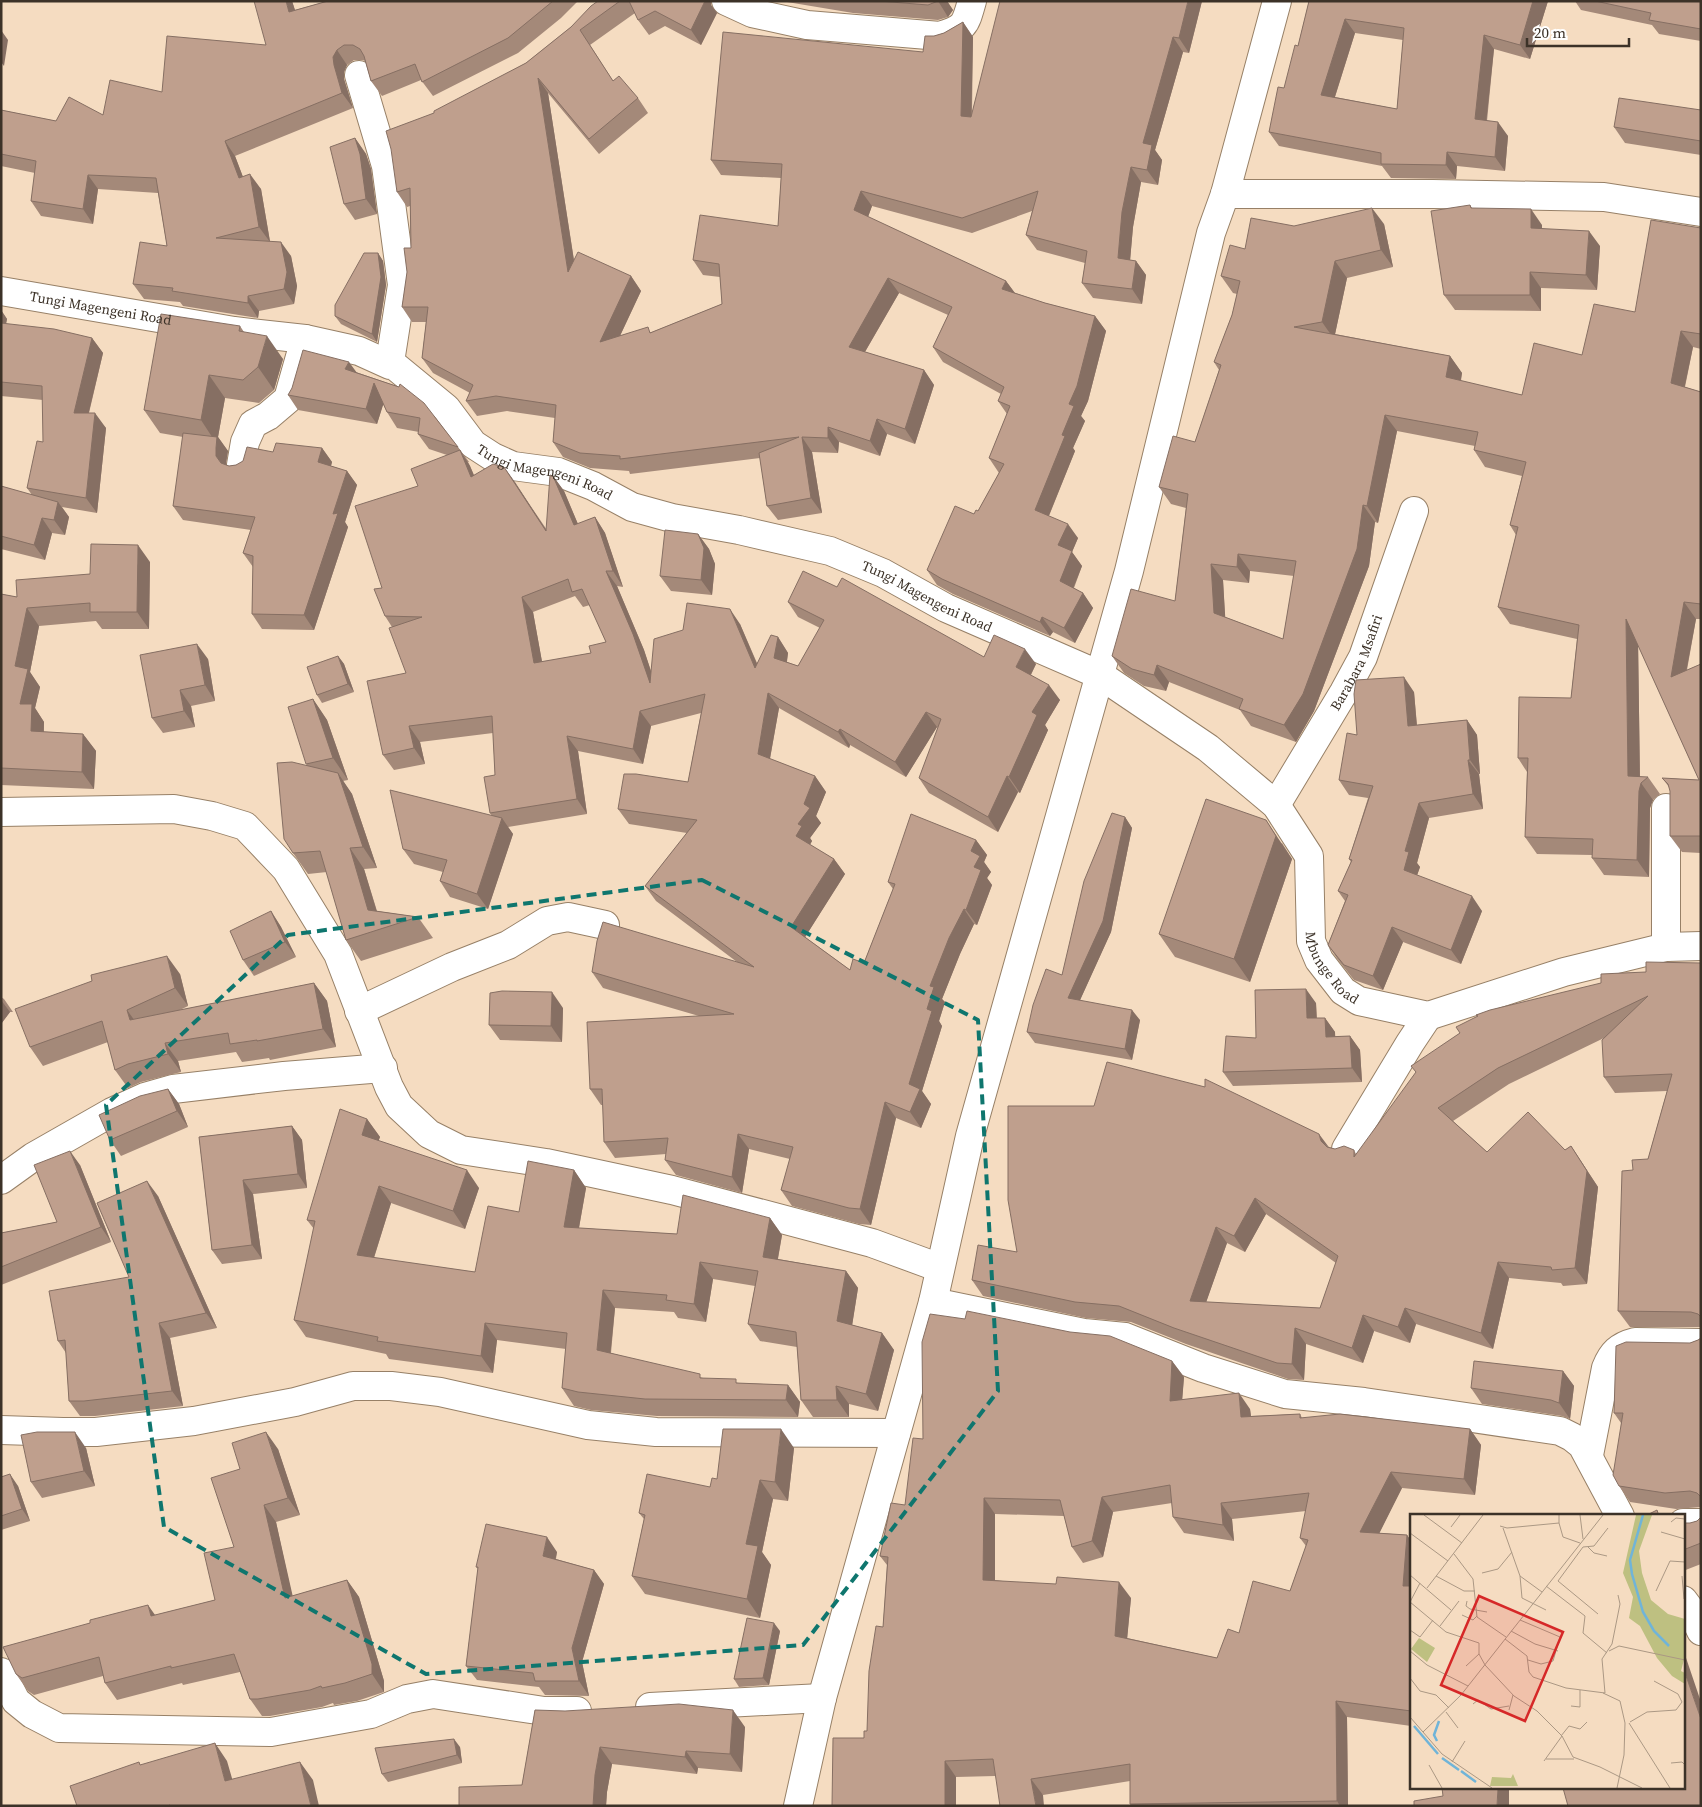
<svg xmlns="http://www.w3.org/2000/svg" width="1702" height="1807" font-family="'Source Serif 4',serif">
<rect width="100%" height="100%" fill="#f5dcc1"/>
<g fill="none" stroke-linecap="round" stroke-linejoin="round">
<defs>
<g id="minor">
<path d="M726,1L752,13L807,25L940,36C965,28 965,26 972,1"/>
<path d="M359,75L386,166L402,285L390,362"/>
<path d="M1225,194H1433L1604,197L1701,212"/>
<path id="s1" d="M1,291L234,331L305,339L359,351L390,365V362L446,408L473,444L493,457L513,466L558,472L593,486L632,507L672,518L739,530L830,551L883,573L946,608L1100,675L1208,748L1276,805L1309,856L1311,941L1319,960L1343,991L1359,1001L1428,1016L1564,972L1666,947L1701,946"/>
<path d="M241,465L245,442L253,424L268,416L288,399L305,339"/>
<path id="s2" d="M1276,805L1344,692L1363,657L1414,511"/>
<path d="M1666,808V947"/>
<path d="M1,812L174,809L212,816L245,826L286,869L338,954L389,1087L399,1106L429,1134L461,1150L546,1163L672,1190L872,1243L940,1268"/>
<path d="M359,1011L452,967L508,945L547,921L568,917L605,925"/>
<path d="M1346,1149L1410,1043L1428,1016"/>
<path d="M1,1180L33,1157L112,1112L145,1097L173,1089L284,1076L383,1068"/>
<path d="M933,1302L1084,1333L1125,1337L1203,1368L1285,1394L1364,1402L1560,1431L1572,1437L1582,1445L1620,1516"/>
<path d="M1,1430L63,1432H96L194,1421L295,1402L353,1386H391L440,1392L588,1425L656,1432L896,1433"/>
<path d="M1589,1455L1606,1368C1612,1353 1619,1346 1635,1342L1701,1343"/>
<path d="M1683,1523H1701"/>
<path d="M1683,1600L1692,1612L1701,1631"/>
<path d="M1,1672L16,1701L32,1714L59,1728L271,1732L371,1714L407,1699L433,1694L544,1711H577"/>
<path d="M650,1707L822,1698"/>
<path d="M798,1806L822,1698L933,1302L970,1136L1129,571L1211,233L1225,194L1277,1"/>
</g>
</defs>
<use href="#minor" stroke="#978067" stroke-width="30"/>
<use href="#minor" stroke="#fff" stroke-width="28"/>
</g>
<path fill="#a48979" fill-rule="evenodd" d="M292,1L295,10L328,1H578L561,18L518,53L433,96L421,80L382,96L371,81L365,61L363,60H354L347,65L344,72V79L353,108L235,156L243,177L261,189L270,241L291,256L297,286L294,304L259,311L258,318L183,306L180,302L144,299L133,284L167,246L158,193L98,189L93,224L41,216L31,201L35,173L1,166V110L56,121L103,115L162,92L266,45Z
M620,1H711V5L717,13L701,45L665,26L649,35L638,20L635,13L590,45L613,81L638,98L648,113L599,154L548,93L574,260L631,276L641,291L620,336L652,332L722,304L720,277L703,275L693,260L778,226L781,178L721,175L711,160L923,52L934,36L944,33L963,22L973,37L972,114L1202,1L1189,53L1183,52L1155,150L1162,160L1158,185L1141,182L1133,227L1130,260L1136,261L1146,275L1142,304L1093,298L1082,283L1085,263L1037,250L1026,235L1032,211L972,233L872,206L868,217L1006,281L1015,293L1045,303L1095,316L1106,331L1088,401L1081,416L1085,421L1073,448L1075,451L1049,516L1078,538L1072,552L1082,566L1074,588L1083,593L1093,608L1075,643L1053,632L1050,636L953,594L937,585L927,570L974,514L978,511L999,473L989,458L1007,414L998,401L1001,394L943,362L933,347L948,315L899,293L865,352L924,370L934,385L915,444L887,434L880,456L839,442L838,453L812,452L822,513L778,520L767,506L760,458L630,474L629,471L590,468L563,457L553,442L555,418L507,411L477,416L466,401L470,393L433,373L422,358L426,322H412L402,307L411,248L410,206L407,207L397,192L434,113L526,63L571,27Z
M786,1H947L953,10L948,17L938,20L853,13L787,2Z
M1309,1H1548L1530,59L1494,49L1487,121L1508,136L1505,171L1457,166L1456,179L1391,178L1382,166L1279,146L1269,132L1284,88L1298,46ZM1355,33L1403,40L1397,109L1335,97Z
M1575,1H1701V41L1659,34L1652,25L1581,10Z
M1701,110V155L1625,143L1614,127Z
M355,138L366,154L371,169L377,214L355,220L344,204Z
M1470,205L1472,208L1542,225V228L1600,246L1597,290L1541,288V311L1455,310L1444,295Z
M1384,224L1393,267L1347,278L1335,334L1450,356L1462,373L1461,381L1522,395L1582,355L1635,312L1701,228V349L1693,347L1685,387L1701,392V619H1696L1687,670L1701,664V853L1682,852L1670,836V791L1669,787L1662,778L1699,780L1638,645L1640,777H1648L1660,794L1653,800L1650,808L1649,877L1604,875L1592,858V855L1537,854L1525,837L1527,772L1518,758L1571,698L1577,639L1510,624L1498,607L1516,535L1510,525L1522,476L1485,467L1474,450L1475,446L1397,431L1378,523L1375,522L1369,566L1314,711L1296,742L1251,726L1240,710L1169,682L1166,691L1144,686L1124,673L1112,656L1175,601L1186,508L1171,504L1159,487L1195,442L1219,370L1214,362L1232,315L1237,294L1233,293L1221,276L1245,249L1294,226ZM1250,571L1294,576L1283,639L1225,617L1223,580L1249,583Z
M378,253L383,261L386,285L377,342L341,324L335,316Z
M1,310L7,319L6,324L92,338L103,353L89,413L106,428L97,513L62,507L69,517L65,535L52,533L45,560L1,549V486L32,495L27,488L43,442V400L1,396Z
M240,326L244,332L283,359L274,390L259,403L225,398L218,437L228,451L226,465L229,466L236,465L273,452L322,448L332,462L331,466L347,471L357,485L345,522L348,527L314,630L262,629L252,614L253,567L243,553L251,530L183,520L173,506L183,437L160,433L144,410Z
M356,372L399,387L458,447L469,462H468L470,466L474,475L504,467L547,530L553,476L564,491L578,524L595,517L605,533L623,587L617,586L644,650L651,671L740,624L757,663L778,637L788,653L787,662L798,666L820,628L798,617L788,602L984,657L1036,664L1031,675L1060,700L1045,725L1048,730L1020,793L1018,792L998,832L929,793L919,778L938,728L937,727L906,777L850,745L849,748L779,708L770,759L815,776L826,792L816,816L821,823L810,838L812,841L810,845L834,859L845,874L805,937L850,970L864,963L893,889L888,882L976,840L987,855L984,862L991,872L987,878L992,885L977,925L974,924L960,954L942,999L945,1002L939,1021L942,1026L922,1091L931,1104L921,1128L896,1118L871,1225L859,1224L792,1206L781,1190L790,1159L749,1149L742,1193L676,1175L665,1160L666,1154L615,1158L604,1142L603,1105H601L590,1089L699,1016L603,988L592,972L737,962L656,901L645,886L687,833L629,824L618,809L688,782L701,713L651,726L643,764L578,751L587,814L508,827L513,834L488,909L450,897L440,881L443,872L414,864L403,849L492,816L490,813L495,775L493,733L420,742L425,764L394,770L383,755L406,673L392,627L385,616L382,588L418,486L447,455L429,449L418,434L419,432L397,428L387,412L383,404L377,424L298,410L288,395ZM575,596L583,607L590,605L606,642L591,653L542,662L533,612Z
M698,534L709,549L715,564L712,595L671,591L660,576Z
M150,562L149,629H102L96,621L39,626L30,672L40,687L35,708L44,722V732L83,734L96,751L94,789L1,785V594L17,597L90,574Z
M338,656L344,664L354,692L322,703L317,695Z
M208,659L215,701L191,706L195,727L163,733L152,718Z
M1414,692L1417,725L1467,720L1477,735L1480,774H1479L1483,809L1429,818L1417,863L1420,867L1417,875L1482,911L1461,964L1403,942L1383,990L1354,980L1338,960L1328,945L1345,901L1338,891L1351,862L1349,859L1368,798L1349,795L1339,780L1357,735Z
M313,699L327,720L348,780L343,781L352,794L377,868L364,869L377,911L418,917L433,938L361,961L346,940L327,872L308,874L293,853L307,765L306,764Z
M1125,817L1132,828L1111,932L1080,1000L1140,1020L1132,1060L1035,1043L1027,1032L1062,975Z
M1282,843L1292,859L1250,982L1175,957L1159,934Z
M271,911L281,927L296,957L254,976L243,960Z
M1701,963V1327H1630L1618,1311L1633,1170L1648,1159L1667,1091L1615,1093L1604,1077V1038L1509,1084L1453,1121L1487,1152L1565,1150L1571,1146L1598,1187L1587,1284L1563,1286L1561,1283L1509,1278L1493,1349L1416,1324L1410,1343L1374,1331L1363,1363L1306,1344L1304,1380L1288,1379L1186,1344L1131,1322L1086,1318L983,1296L972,1280L1017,1252L1329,1147L1335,1149L1354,1150L1356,1154L1460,1033L1477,1017L1476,1015L1646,972ZM1266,1214L1336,1263L1320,1308L1206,1302L1227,1243L1245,1252Z
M180,974L188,1006L180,1010L314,983L327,1001L336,1047L270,1060L269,1058L242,1062L236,1052L178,1061L181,1072L141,1082L128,1088L115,1070L108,1042L43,1066L30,1047Z
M1,997L4,999L13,1012H10L1,1024Z
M1316,1003L1317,1018H1325L1335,1032V1037L1350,1036L1360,1050L1362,1082L1233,1086L1223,1072L1256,1038Z
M563,1008L562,1042L500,1040L489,1025Z
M168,1089L179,1104L188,1127L121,1156L110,1140Z
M367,1119L380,1137L378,1141L479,1188L465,1229L391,1203L374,1258L475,1272L519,1212L574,1170L586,1188L579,1228L677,1234L770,1218L782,1235L778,1259L846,1271L858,1288L852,1325L882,1333L894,1350L878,1411L849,1404V1417H813L801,1400L797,1347L760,1341L748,1324L755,1286L713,1279L706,1322L678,1318L674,1312L615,1308L611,1353L703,1378L739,1383L788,1385L800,1402L798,1417L657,1416L591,1410L574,1406L562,1388L566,1349L497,1340L493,1373L389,1359L386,1354L306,1337L294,1320L314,1229L307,1220Z
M292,1126L302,1140L307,1188L253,1194L262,1259L222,1264L212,1250L199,1137Z
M80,1165L111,1242L1,1285V1233L57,1222Z
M158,1196L217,1328L170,1338L183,1406L95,1416H80L69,1401L66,1353L58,1341L129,1277Z
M1701,1338V1507L1676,1509L1630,1502L1619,1486L1621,1423L1614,1413L1690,1343L1698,1340Z
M1172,1361L1184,1377L1182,1399L1250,1409L1251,1416L1300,1414L1302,1418L1470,1429L1481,1445L1475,1495L1402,1488L1379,1533L1407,1535L1411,1541V1726L1347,1717L1348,1806H1131L1130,1804V1781L1043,1795L995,1776L956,1777V1806H832L867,1731L883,1627L887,1565L880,1556L905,1505L923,1439ZM1172,1503L1173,1517L1184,1533L1234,1541L1232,1519L1306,1511L1300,1538L1306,1546L1290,1591L1239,1633L1217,1658L1127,1638L1131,1598L995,1580V1514L1064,1516L1072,1547L1083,1563L1103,1557L1113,1512Z
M1563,1371L1574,1386L1570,1419L1562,1416L1482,1404L1471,1388Z
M86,1448L95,1486L42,1498L31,1482Z
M794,1448L788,1501L773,1499L762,1552L771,1565L760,1618L645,1594L632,1576L644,1519L639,1513L710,1487L717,1479Z
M278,1449L300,1515L276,1522L292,1596L347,1580L359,1597L384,1681V1692L357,1701L334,1705L333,1703L322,1707L270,1716H262L250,1699L240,1672L183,1685L182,1683L117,1700L105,1683L103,1676L34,1695L28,1691L16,1674L90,1623L155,1615L215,1600L234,1547L240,1469Z
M1,1477L18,1486L30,1521L1,1530Z
M1701,1517V1564L1683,1571V1523H1690L1697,1521Z
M557,1552L556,1559L594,1570L604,1584L582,1662L589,1696L545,1695L539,1687L477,1680L466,1666L478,1569L476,1567Z
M780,1631L769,1685L739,1687L734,1679Z
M535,1710L745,1727L742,1772L698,1768L697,1774L612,1764L607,1792L606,1806H459L522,1785Z
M460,1747L462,1763L388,1782L382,1774Z"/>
<path fill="#866f63" d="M286,1H292L300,26L289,12Z
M705,1H711V5L717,13L701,45L691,30Z
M938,1H947L953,10L948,17Z
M1188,1H1202L1189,53L1179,38Z
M1533,1H1548L1530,59L1520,45Z
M1345,19L1355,33L1331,109L1321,95Z
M963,22L973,37L971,130L961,116Z
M1,30L8,40L4,66L1,62Z
M1484,35L1494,49L1485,133L1475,119Z
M1173,37L1183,52L1155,150L1162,160L1158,185L1147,170L1143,143Z
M337,50L347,65L344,72V79L353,108L342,93L334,65L333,57Z
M538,78L548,93L578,287L568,272Z
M1498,122L1508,136L1505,171L1495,157Z
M355,138L366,154L371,169L377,214L366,199Z
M225,141L235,156L249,193L239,178Z
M1447,152L1457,166L1456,179L1446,165Z
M1131,167L1141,182L1133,227L1129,273L1118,258L1122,212Z
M250,174L261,189L270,242L259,227Z
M88,175L98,189L93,224L83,209Z
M861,191L872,206L865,225L854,210Z
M1372,208L1384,224L1393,267L1381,250Z
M1531,209L1542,225V243L1531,228Z
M1589,231L1600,246L1597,290L1586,275Z
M281,242L291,256L297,286L294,304L284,289Z
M378,253L383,261L386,285L377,342L372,334Z
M1136,261L1146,275L1142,304L1132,289Z
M1335,261L1347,278L1334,339L1322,322Z
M1530,272L1541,288V311L1530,295Z
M631,276L641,291L610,357L600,342Z
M888,278L899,293L859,362L849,347Z
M1006,281L1017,296L1002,289Z
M248,296L259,311L258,318L248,303Z
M1,310L7,319L3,337L1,335Z
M1095,316L1106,331L1088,401L1081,416L1085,421L1073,448L1075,451L1045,525L1035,510L1062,435L1069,404Z
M1681,331L1693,347L1682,399L1671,383Z
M267,336L283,359L274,390L258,367Z
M92,338L103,353L85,428L74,413Z
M1450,356L1462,373L1458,394L1446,377Z
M349,362L360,377L345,369Z
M924,370L934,385L915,444L905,429Z
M209,375L225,398L218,437L228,451L226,462L227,471L216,456V443L201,420Z
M374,383L385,399L377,424L366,409Z
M95,413L106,428L97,513L86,498Z
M1385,415L1397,431L1378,523L1367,506Z
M877,419L887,434L880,456L870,441Z
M828,427L839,442L838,453L828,438Z
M802,437L812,452L822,513L811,498Z
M322,448L332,462L328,476L318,462Z
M460,450L470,466L481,493L471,477Z
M504,467L515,482L557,547L546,531Z
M347,471L357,485L345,522L348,527L314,630L304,615L333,514Z
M553,476L564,491L585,541L574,525Z
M58,502L69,517L65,535L54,520Z
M1363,505L1375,522L1369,566L1314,711L1296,742L1284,725Z
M595,517L605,533L623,587L613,571Z
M42,518L52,533L45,560L34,545Z
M1068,524L1078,538L1072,552L1082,566L1070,596L1060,581L1058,545Z
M698,534L709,549L715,564L712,595L701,580Z
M138,545L150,562L149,629L137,612Z
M1238,554L1250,571L1249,583L1237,567Z
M1211,564L1223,580L1226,630L1214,613Z
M606,571L617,586L644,650L660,699L650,683Z
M1083,593L1093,608L1075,643L1064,628Z
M522,597L533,612L545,678L534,663Z
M1684,602L1696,619L1682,694L1671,677Z
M27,608L39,626L30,672L40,687L35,708L44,722L43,749L31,731L20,704L15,666Z
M730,609L740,624L765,683L755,668Z
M1042,617L1053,632L1050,636L1040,622Z
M1626,619L1638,636L1640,786L1641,783L1653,800L1650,808L1649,877L1637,860L1628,776Z
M778,637L788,653L785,673L774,658Z
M197,644L208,659L215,701L205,685Z
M1025,649L1036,664L1027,682L1016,667Z
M338,656L344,664L354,692L348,684Z
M1157,665L1169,682L1166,691L1154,675Z
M1404,677L1414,692L1418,740L1408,726Z
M1049,685L1060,700L1045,725L1048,730L1020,793L1009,777L1032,712Z
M180,690L191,706L195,727L184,711Z
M768,693L779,708L768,769L758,754Z
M313,699L327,720L348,780L333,758Z
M640,711L651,726L643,764L633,749Z
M926,712L937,727L906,777L895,762Z
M1467,720L1477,735L1480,774L1470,760Z
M409,726L420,742L425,764L414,748Z
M840,729L850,745L849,748L838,732Z
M83,734L96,751L94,789L82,772Z
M567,736L578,751L587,814L577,799Z
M1468,760L1479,774L1483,809L1473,794Z
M338,773L352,794L377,868L363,847Z
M815,776L826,792L816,816L821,823L810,838L812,841L806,851L796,836L804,804Z
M1007,776L1018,792L998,832L988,817Z
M1419,803L1429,818L1417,863L1420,867L1414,884L1404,870L1405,851Z
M1125,817L1132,828L1111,932L1076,1009L1068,998Z
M502,818L513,834L488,909L477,894Z
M1266,820L1292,859L1250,982L1234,959Z
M976,840L987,855L984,862L991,872L987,878L992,885L977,925L966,910L974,867L971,851Z
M350,848L364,869L382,929L368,910Z
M834,859L845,874L802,942L791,927Z
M1472,896L1482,911L1461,964L1451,950Z
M964,909L974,924L960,954L942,999L945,1002L939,1021L942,1026L922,1091L931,1104L921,1128L910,1112L909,1084L927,1009L930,986L949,938Z
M271,911L281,927L296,957L285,942Z
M1392,927L1403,942L1383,990L1373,976Z
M167,956L180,974L188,1006L175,988Z
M314,983L327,1001L336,1047L323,1029Z
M1306,989L1316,1003L1317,1033L1307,1018Z
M552,992L563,1008L562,1042L551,1026Z
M1,1000L10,1012L1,1024Z
M127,1010L140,1028L130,1020Z
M1132,1010L1140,1020L1132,1060L1125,1049Z
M1325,1018L1335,1032L1336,1051L1326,1037Z
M1350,1036L1360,1050L1362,1082L1352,1068Z
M165,1043L178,1061L181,1072L168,1054Z
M168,1089L179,1104L188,1127L177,1111Z
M885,1102L896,1118L871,1225L860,1209Z
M367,1119L380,1137L374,1153L362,1135Z
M292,1126L302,1140L307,1188L298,1174Z
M738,1134L749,1149L742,1193L732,1177Z
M1319,1134L1331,1150L1321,1141Z
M1571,1146L1598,1187L1587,1284L1575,1268Z
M70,1151L80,1165L111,1242L101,1227Z
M467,1170L479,1188L465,1229L453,1211Z
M574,1170L586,1188L576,1244L564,1227Z
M243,1180L253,1194L262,1259L252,1245Z
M147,1181L158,1196L217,1328L206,1313Z
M379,1186L391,1203L369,1273L357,1255Z
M1255,1198L1266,1214L1245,1252L1234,1236Z
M770,1218L782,1235L775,1274L763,1257Z
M1216,1227L1227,1243L1201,1317L1190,1301Z
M700,1262L713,1279L706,1322L694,1304Z
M1498,1262L1509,1278L1493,1349L1481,1333Z
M846,1271L858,1288L850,1339L837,1321Z
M603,1290L615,1308L609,1367L597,1350Z
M1405,1308L1416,1324L1410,1343L1398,1327Z
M1363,1315L1374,1331L1363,1363L1352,1348Z
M159,1323L170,1338L183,1406L172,1391Z
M485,1323L497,1340L493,1373L481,1356Z
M1295,1328L1306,1344L1304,1380L1292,1364Z
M882,1333L894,1350L878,1411L866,1394Z
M1172,1361L1184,1377L1181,1416L1170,1401Z
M1563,1371L1574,1386L1570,1419L1559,1403Z
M788,1385L800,1402L798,1417L786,1400Z
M836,1386L849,1404V1417L837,1400Z
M1239,1393L1250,1409L1253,1433L1241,1417Z
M781,1429L794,1448L788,1501L775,1482Z
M1470,1429L1481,1445L1475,1495L1464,1479Z
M75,1432L86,1448L95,1486L84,1471Z
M266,1432L278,1449L300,1515L288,1498Z
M1391,1472L1402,1488L1372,1548L1360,1532Z
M10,1474L18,1486L30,1521L22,1509Z
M760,1480L773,1499L762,1552L771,1565L760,1618L747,1599L746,1544Z
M1102,1497L1113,1512L1103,1557L1092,1541Z
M984,1498L995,1514V1596L983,1580Z
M1221,1503L1232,1519L1234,1541L1223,1525Z
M264,1505L276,1522L297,1615L285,1598Z
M1407,1535L1411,1541V1596L1403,1586Z
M547,1537L557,1552L553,1570L543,1556Z
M594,1570L604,1584L582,1662L589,1696L579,1681L572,1648Z
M347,1580L359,1597L384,1681V1692L372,1674Z
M1119,1582L1131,1598L1126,1651L1115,1636Z
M148,1605L160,1622L151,1616Z
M774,1623L780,1631L769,1685L763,1678Z
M1683,1649L1701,1702V1719L1683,1667Z
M1336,1701L1347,1717L1348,1806H1340L1337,1801Z
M733,1710L745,1727L742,1772L730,1754Z
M454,1739L460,1747L462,1763L457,1755Z
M215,1743L227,1761L238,1799L225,1781Z
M600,1747L612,1764L607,1792L606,1806H593L595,1775Z
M686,1751L698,1768L697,1774L685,1757Z
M945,1761L956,1777V1806H945Z
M300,1762L313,1780L319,1806H311Z
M1031,1779L1043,1795L1044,1806H1036Z
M1498,1788H1509V1806H1497Z"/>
<path fill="#bf9f8d" stroke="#866f63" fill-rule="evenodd" d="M254,1H286L289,12L328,1H553L508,38L422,82L415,64L371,81L364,56L360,49L353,45H344L337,50L333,57L334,65L342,93L225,141L239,178L250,174L259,227L216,238L281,242L287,272L284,289L248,296V303L172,291L173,288L133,284L140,242L167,246L156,178L88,175L83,209L31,201L36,161L1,154V110L56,121L69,97L103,115L110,80L162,92L167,36L266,45Z
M598,1H620L580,30L613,81L619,76L638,98L589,139L538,78L568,272L578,252L631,276L600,342L648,327L650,333L722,304L719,264L693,260L700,215L778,226L782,164L711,160L723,32L923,52L925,36H934L944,33L963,22L961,116L971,117L1000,1H1188L1179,38L1173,37L1143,143L1152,145L1147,170L1131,167L1122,212L1118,258L1136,261L1132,289L1082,283L1087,251L1026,235L1038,191L962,218L861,191L854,210L1006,281L1002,289L1045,303L1095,316L1077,386L1069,404L1074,406L1062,435L1065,436L1035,510L1068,524L1058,545L1072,551L1060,581L1083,593L1064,628L1042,617L1040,622L942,579L927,570L955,506L974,514L976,510L978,511L1004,464L989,458L1010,406L998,401L1004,387L933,347L952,307L888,278L849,347L924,370L905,429L877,419L870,441L828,427V438L802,437L811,498L767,506L759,453L799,437L620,459V456L580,453L553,442L556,405L496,396L466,401L473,385L422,358L428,307H402L407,272L404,248H411L410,188L397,192L391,149L386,131L434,113V111L526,63L571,27L591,6Z
M629,1H705L691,30L655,11L638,20Z
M879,1H938L928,5Z
M1309,1H1533L1520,45L1484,35L1475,119L1498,122L1495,157L1447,152L1446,165L1381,164V153L1269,132L1278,87L1284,88L1295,45L1298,46ZM1345,19L1404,28L1397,109L1321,95Z
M1595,1H1701V29L1649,20L1651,13Z
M1619,98L1701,110V141L1614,127Z
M355,138L360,154L366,199L344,204L330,147Z
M1470,205L1471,208L1531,209V228L1589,231L1586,275L1530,272V295H1444L1431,211Z
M1372,208L1381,250L1335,261L1322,322L1294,327L1450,356L1446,377L1522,395L1534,343L1582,355L1594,304L1635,312L1651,220L1701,228V334L1681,331L1671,383L1701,392V604L1684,602L1671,677L1701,664V836H1670V791L1668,784L1662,778L1699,780L1626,619L1628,776L1648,777L1641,783L1639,791L1637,860L1592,858L1593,839L1525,837L1528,758H1518L1519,697L1571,698L1579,625L1498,607L1518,527L1510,525L1526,462L1474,450L1478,432L1385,415L1367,506L1363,505L1357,549L1303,694L1284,725L1239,709L1243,699L1157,665L1154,675L1132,669L1112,656L1131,589L1175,601L1188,494L1159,487L1173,436L1195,442L1221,365L1214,362L1232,315L1240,281L1221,276L1230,245L1245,249L1251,218L1294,226ZM1238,554L1296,561L1283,639L1214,613L1211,564L1237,567Z
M364,253H378L381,277L372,334L335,316V305Z
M161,314L240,326L239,331L267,336L258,367L243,380L209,375L201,420L144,410Z
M1,323L54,329L92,338L74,413H95L86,498L27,488L37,441L43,442L42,386L1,382Z
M303,350L349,362L345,369L399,387L400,384L424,403L458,447L418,434L420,418L387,412L374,383L366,409L288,395L292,388Z
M183,433L217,437L216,448V456L221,463L229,466L236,465L243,461L247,447L273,452L276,443L322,448L318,462L347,471L333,514L338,513L304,615L252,614L253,556L243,553L255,517L173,506Z
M460,450L471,477L493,464L504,467L546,531L550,475L553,476L574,525L595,517L613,571H606L633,634L650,683L654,639L683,630L687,603L730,609L755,668L771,635L778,637L774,658L798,666L824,620L788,602L803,571L837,587L842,578L984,657L994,635L1025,649L1016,667L1049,685L1032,712L1037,715L1009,777L1007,776L988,817L919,778L941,719L926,712L895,762L840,729L838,732L768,693L758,754L815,776L804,804L810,808L798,824L802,826L796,836L834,859L791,927L850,970L853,959L864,963L895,884L888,882L911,814L976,840L971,851L980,856L974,867L981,870L966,910L964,909L949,938L930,986L934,987L927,1009L932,1011L909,1084L920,1089L910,1112L885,1102L860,1209L849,1208L781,1190L793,1147L738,1134L732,1177L665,1160L668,1138L604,1142L602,1089H590L587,1022L734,1014L592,972L597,941L603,922L754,967L645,886L697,820L618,809L624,774H636L688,782L705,694L640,711L633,749L567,736L577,799L490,813L484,777L495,775L492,716L409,726L414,748L383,755L367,681L406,673L389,628L422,617L385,616L374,589L382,588L355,506L418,486L411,469ZM568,579L572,592L582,589L606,642L589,646L591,653L534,663L522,597Z
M1,486L58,502L54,520L42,518L34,545L1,536Z
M665,530L698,534L704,548L701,580L660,576Z
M91,544L138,545L137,612H90V603L27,608L15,666L28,669L20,704H32L31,731L83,734L82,772L1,768V594L17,597L16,580L90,574Z
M197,644L205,685L180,690L184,711L152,718L140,655Z
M338,656L348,684L317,695L307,667Z
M1404,677L1408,726L1467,720L1470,760H1468L1473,794L1419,803L1405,851L1409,852L1404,870L1472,896L1451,950L1392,927L1373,976L1344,965L1328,945L1348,895L1338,891L1352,860L1349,859L1373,786L1339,780L1347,733L1357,735L1354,694L1356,680Z
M313,699L333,758L306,764L288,707Z
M292,762L338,773L363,847L350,848L368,910L418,917L346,940L320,851L293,853L284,839L277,763Z
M390,790L502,818L477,894L440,881L447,860L403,849Z
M1206,799L1266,820L1276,836L1234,959L1159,934Z
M1112,813L1125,817L1103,921L1068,998L1132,1010L1125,1049L1027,1032L1033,1005L1046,969L1062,975L1084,881Z
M271,911L285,942L243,960L230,931Z
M167,956L175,988L127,1010L130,1020L314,983L323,1029L257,1041V1040L230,1044L228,1033L165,1043L168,1054L128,1064L115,1070L102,1021L30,1047L15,1009L92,981L91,975Z
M1646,962L1701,963V1317L1698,1314L1691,1312L1618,1311L1622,1171L1633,1170L1632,1160L1648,1159L1672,1074L1604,1077L1602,1040L1648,996L1498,1068L1438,1108L1487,1152L1528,1112L1565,1150L1571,1146L1587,1171L1575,1268L1552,1270L1551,1267L1498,1262L1481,1333L1405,1308L1398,1327L1363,1315L1352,1348L1295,1328L1292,1364L1277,1363L1174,1328L1119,1306L1075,1302L972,1280L978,1245L1017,1252L1008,1200V1106H1094L1107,1062L1205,1087V1079L1319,1134L1321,1141L1327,1147L1335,1149L1344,1146L1354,1150V1157L1416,1072L1411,1066L1460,1033L1456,1027L1478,1016L1476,1015L1490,1010L1601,983V974L1646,972ZM1255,1198L1338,1256L1320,1308L1190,1301L1216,1227L1234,1236Z
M1306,989L1307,1018H1325L1326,1037L1350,1036L1352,1068L1223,1072L1226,1036L1256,1038L1255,990Z
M502,991L552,992L551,1026L489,1025L490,993Z
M168,1089L177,1111L110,1140L99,1115L140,1096Z
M340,1109L367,1119L362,1135L467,1170L453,1211L379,1186L357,1255L475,1272L488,1206L519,1212L528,1161L574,1170L564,1227L677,1234L683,1195L770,1218L763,1257L846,1271L837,1321L882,1333L866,1394L836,1386L837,1400H801L796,1332L748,1324L758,1271L700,1262L694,1304L666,1300L667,1295L603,1290L597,1350L700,1374V1378L736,1379V1383L788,1385L786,1400L645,1399L578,1392L562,1388L567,1333L485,1323L481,1356L377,1341L378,1337L294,1320L315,1221L307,1220Z
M292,1126L298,1174L243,1180L252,1245L212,1250L199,1137Z
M70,1151L101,1227L1,1267V1233L57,1222L34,1165Z
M147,1181L206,1313L159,1323L172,1391L84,1401H69L65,1340L58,1341L49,1291L129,1277L97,1203Z
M967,1311L1070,1332L1110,1336L1172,1361L1170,1401L1239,1393L1241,1417L1300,1414V1418L1340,1414L1470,1429L1464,1479L1391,1472L1360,1532L1407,1535L1403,1586H1411V1711L1336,1701L1337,1801L1130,1804V1764L1031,1779L1036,1806H1000L993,1759L945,1761V1806H832L833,1738H864V1731H867L869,1671L876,1626L883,1627L888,1557L880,1556L891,1503L905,1505L913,1438L923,1439L922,1342L930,1314L965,1319ZM1170,1485L1173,1517L1223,1525L1221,1503L1309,1493L1300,1538L1308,1540L1290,1591L1253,1581L1239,1633L1228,1629L1217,1658L1115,1636L1119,1582L1057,1577L1056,1584L983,1580L984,1498L1060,1500L1072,1547L1092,1541L1102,1497Z
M1701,1338V1497L1697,1493L1690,1491L1665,1493L1619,1486L1613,1475L1623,1413H1614L1616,1346L1626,1342L1690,1343L1698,1340Z
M1474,1361L1563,1371L1559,1403L1551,1400L1471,1388Z
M723,1429H781L775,1482L760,1480L746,1544L758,1546L747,1599L632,1576L645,1515L639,1513L647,1474L710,1487L712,1478L717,1479Z
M37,1432H75L84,1471L31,1482L21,1435Z
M266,1432L288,1498L264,1505L285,1598L347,1580L372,1664V1674L345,1683L322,1688L321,1686L310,1690L258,1699H250L234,1654L171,1668V1666L105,1683L99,1657L22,1678L16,1674L3,1647L90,1623V1620L148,1605L151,1616L215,1600L204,1553L234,1547L211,1478L240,1469L232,1443Z
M10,1474L22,1509L1,1516V1477Z
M1657,1510L1659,1516H1645Z
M1701,1517V1543L1683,1550V1523H1690L1697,1521Z
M486,1524L547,1537L543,1556L594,1570L572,1648L579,1681H535L533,1673L466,1666L478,1567H476Z
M747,1618L774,1623L763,1678L734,1679Z
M1683,1667L1701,1719V1806H1568L1563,1788H1683Z
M679,1704L733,1710L730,1754L686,1751L685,1757L600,1747L595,1775L593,1806H459V1787L522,1785L535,1710L565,1711Z
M454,1739L457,1755L382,1774L375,1748Z
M215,1743L225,1781L300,1762L311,1806H170V1805L167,1806H77L70,1786L139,1762L140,1765Z
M1442,1788H1498L1497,1806H1414V1801L1443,1796Z"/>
<path fill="none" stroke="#0f766e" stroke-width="4" stroke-dasharray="10 6" stroke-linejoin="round" d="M702,880L978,1020L998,1391L803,1645L426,1674L164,1527L106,1105L288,935Z"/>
<g text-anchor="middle" stroke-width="4" stroke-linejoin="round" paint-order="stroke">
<g font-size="14" fill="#3c3228" stroke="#fff">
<text dy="5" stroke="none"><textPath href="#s1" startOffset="101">Tungi Magengeni Road</textPath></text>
<text dy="5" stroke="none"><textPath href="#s1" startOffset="596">Tungi Magengeni Road</textPath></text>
<text dy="5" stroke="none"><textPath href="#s1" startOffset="1001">Tungi Magengeni Road</textPath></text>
<text dy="5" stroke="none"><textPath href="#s2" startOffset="164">Barabara Msafiri</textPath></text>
<text dy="5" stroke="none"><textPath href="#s1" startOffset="1590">Mbunge Road</textPath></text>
</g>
</g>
<g transform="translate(1410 1514)">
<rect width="275" height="275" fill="#f5dcc1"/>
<path d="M226,1H242L229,37L232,59L241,86L258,100L275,105V142L271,157L275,159V170L262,162L247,144L230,112L219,104L223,83L213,59ZM9,124L25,134L17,148L1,135ZM103,260L108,272H80L82,263L101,264Z" fill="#bec081"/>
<path fill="none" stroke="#70b4d8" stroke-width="2.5" d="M233,1L220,46L222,60L233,98L244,117L259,132M4,212L28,240M27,227L24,221L29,207M32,244L49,256M51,257L66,268"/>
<path fill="none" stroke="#ab9884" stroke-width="1" d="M14,1L52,29M170,1L173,25M261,8L266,4L275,5M149,9L153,23L170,29M90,12L97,14L149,9V1M41,13L50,1M93,14L110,62L112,84L136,96M251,18L275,25M0,19L38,47M178,33L184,39L197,42M44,40L63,65L67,103L96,123M72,59L88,55L102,38M0,61L41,96M26,62L54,77H65M110,62L132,78M272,62L274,85M136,72L175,102L173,119L197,139M17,74L73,1M246,77L260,47L275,48M57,87L56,92L60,95L77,98M0,88L36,118L69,129V140L75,151L104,182L127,197L152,222L163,243L190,253L232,274M0,88L10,69M188,100L148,67L173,33L184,32L198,14M52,101L63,106L67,102M110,106L150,123L143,147L131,150L118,146M30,112L49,87M0,116L10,123L23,106M101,117L125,130L148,137M95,125L117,142L119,158L123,163L156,174L195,179L192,145L202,130L210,90L208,81M0,137L17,151L58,172M199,137L209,132L275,146M56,152L69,140M0,164L10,177L26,181L39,194M193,179L210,187L215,209L214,241L207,274M63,190L68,186L81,195L99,192M161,192L170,193V176M99,196L103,181M36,198L48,214M0,203L32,240L82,274M220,208L237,198L266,196L272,188L268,180L244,167M219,209L260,274M13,218L51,181L193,1M151,222L159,212L170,215L177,208M136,245H164M134,247L152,222M42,248L55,227M261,249L272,248L275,251M19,251L32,274"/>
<path fill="#d62828" fill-opacity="0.15" stroke="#d62828" stroke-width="2.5" d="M69,82L153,118L115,207L31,171Z"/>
<rect width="275" height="275" fill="none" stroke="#3c3228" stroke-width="2.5"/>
</g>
<rect width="1702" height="1807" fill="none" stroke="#3c3228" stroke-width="5"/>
<path d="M1527 38v8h102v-8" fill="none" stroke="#3c3228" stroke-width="2.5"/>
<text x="1534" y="38" font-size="15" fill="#3c3228" stroke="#ffffff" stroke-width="4" paint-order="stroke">20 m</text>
</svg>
